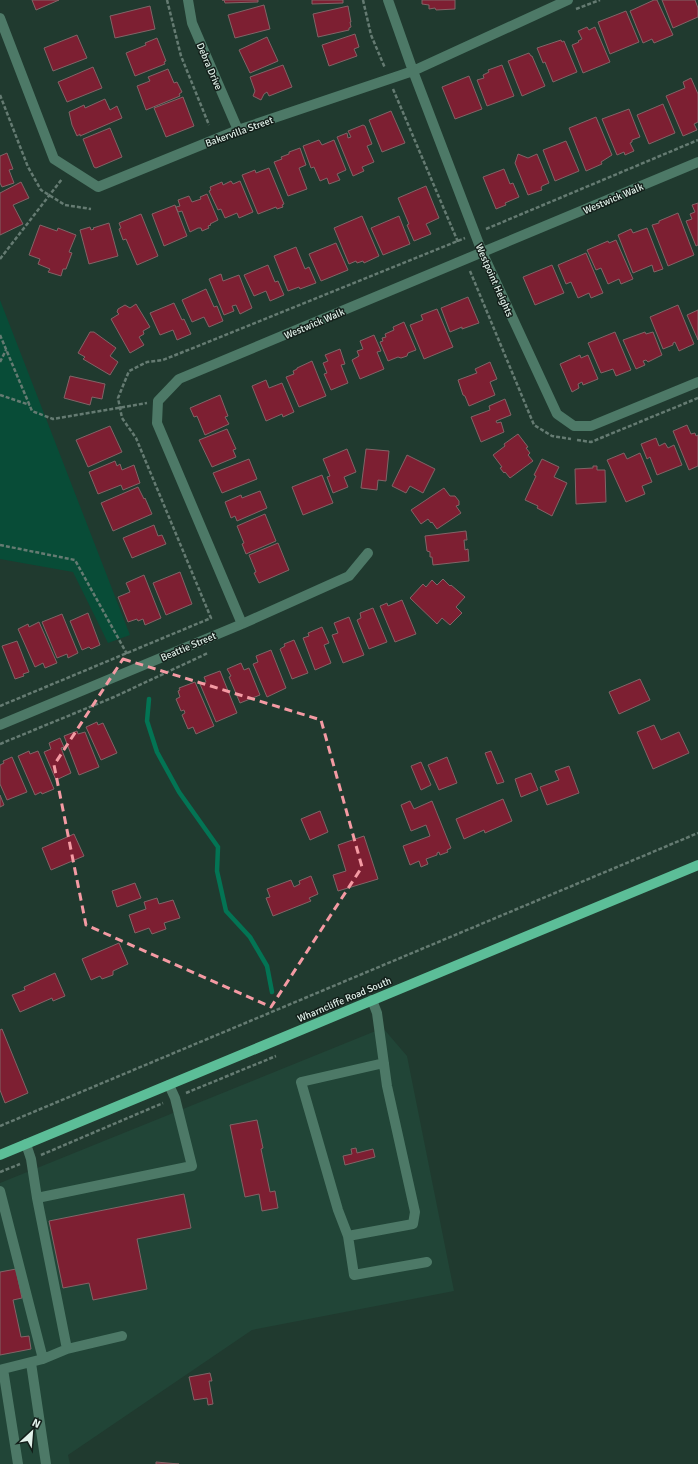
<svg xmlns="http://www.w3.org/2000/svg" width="698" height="1464" font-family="Signika,sans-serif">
<rect width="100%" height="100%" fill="#203a2f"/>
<path fill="#214537" d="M383,1028L407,1056L454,1291L252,1330L68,1455L70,1464H0V1183Z"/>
<path fill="#084c37" d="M0,300L130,635L108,643L73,572L0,559Z"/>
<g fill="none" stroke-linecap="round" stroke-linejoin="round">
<path stroke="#037454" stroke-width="4.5" d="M149,699L147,721L157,752L179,792L218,847L217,871L226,911L250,937L267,966L272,992"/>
</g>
<path fill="#7d1f32" stroke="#826467" d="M32,0H59L36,10Z
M222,0H258V2L225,3L224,0Z
M312,0H343V3L312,4Z
M422,0H455V9L436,10L435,8L429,9V5L422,4Z
M654,0H657L673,35L654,43L652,39L643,43L630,11Z
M662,0H695L698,8V17L673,28Z
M264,5L270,29L235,38L228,15Z
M150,6L155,29L115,38L110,16Z
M348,6L351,22H350L351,27L349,28V30L318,37L313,14Z
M626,11L639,42L610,54L598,22Z
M587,27L589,30L595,27L610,62L583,73L572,45L579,42L578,41L582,39L578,31Z
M355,34L359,47L354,49L357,56L329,66L322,45Z
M77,35L87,58L53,71L44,48Z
M267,37L278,61L250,73L239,50Z
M157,38L166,61L164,62L165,64L135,76L126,53L146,45L145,43Z
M561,40L562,42L564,41L577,72L553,82L545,62L543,63L537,48Z
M529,53L531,56H532L545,86L522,96L508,61Z
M283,65L292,87L269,96L267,92L264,94L261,100L253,96L255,91L250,77Z
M502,65L514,96L487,106L477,80L484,78L483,75L489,72L488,70Z
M93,67L102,88L67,102L58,82Z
M168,69L174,83L177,82L182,92L179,94L180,96L146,110L137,86L150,81L148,77Z
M469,76L482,109L455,119L442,87Z
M691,78L698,94V122L694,124L697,130L683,136L666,96L685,88L683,82Z
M183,97L194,126L166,137L154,108Z
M105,99L110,110L117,106L122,118L80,136V134L77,136L72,125L69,112L84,105L85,108Z
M663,104L675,133L649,144L637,115Z
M629,109L640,137L632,140V142L630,143L634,151L625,155L624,152L617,155L602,119Z
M391,111L405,143L382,152L369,120Z
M596,117L612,155L601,162L602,164L586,171L569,128Z
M363,125L365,126L372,144L367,146L374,162L362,167L364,171L353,176L337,137L347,133L348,138L351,137L348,131Z
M110,128L122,157L96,168L94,167L83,139Z
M319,140L322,145L334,140L346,170L337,174L340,180L329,184L327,178L320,181L314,167L311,168L303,146Z
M566,141L579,171L555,181L543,150Z
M300,148L306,165L299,168L307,189L288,196L274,162L282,159L281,157L289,154V152Z
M7,153L13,169L9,170L14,183L2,187L0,183V156Z
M518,154L528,158L537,154L549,183L542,186L541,188L542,190L528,195L515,163Z
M269,168L284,204L282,205L283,207L277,209L276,207L258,214L242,175L255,170L256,173Z
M504,169L510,184L513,183L519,197L505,203L506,205L496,209L483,177Z
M231,181L233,184L240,181L253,212L239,218L237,213L225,218L221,209L218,210L209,191L211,190L210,187L222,182L223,185Z
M21,182L29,198L13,205L23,224L0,235V193Z
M426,186L439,218L426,224L431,234L414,241L407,225L409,224L398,198Z
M207,194L218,220L210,224L211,225L208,226L209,228L202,231L201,228H198L190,232L182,211L178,212L176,207L180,206L178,200L189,196L192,202L201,199L200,197Z
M698,203V245L696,246L686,221L692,219L690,214L695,212L692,205Z
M175,205L187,236L164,246L152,214Z
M678,213L694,255L668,266L652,225L659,223V221Z
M141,214L158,256L137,265L126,239L123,240L119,229L121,228L119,223Z
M362,216L379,256L364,263L363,261L357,263L356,261L349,264L334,228Z
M399,216L410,244L383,255L371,228Z
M109,223L118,256L89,264L80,230L90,227L91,230L94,229L93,228Z
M40,225L57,231L58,228L76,235L69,252L72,253L66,269H63L61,276L48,272L50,269L38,264L40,259L29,255Z
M647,228L663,269L654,272L652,265L633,273L618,235L631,229L633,233Z
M616,240L633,279L621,284L619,279L608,284L601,268L596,270L587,250L608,241L609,243Z
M336,243L348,270L321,281L309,254Z
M296,247L305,269L309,267L316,283L300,289L299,287L288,291L274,256Z
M586,253L603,293L591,298L589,293L578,298L571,282L566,284L558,265Z
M268,265L275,282L278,281L284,295L270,301L266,291L254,296L244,275Z
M552,265L564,293L535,305L523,277Z
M221,274L223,281L239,275L252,308L240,314L236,305L232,306L234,311L224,315L209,279Z
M206,289L214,307L217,306L223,321L209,327L204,317L192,322L182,300Z
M468,297L479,323L462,329V327L450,332L441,308Z
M174,303L182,320L184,319L191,334L177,340L173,330L160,335L150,313Z
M136,304L150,327L143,331L144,334L139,337L144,345L130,353L111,319L119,314L117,312L118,309L125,305L130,308Z
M678,305L694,344L679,351L675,342L673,343V345L663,349L650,317Z
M437,309L453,347L424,359L410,325L423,320L421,315Z
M698,310V340L687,315Z
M404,322L416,350L408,353L407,356L401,358L398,357L388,361L380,342L383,341L382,338L386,337L385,334L394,330L393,327Z
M90,332H94L116,348L110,356L118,362L110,375L83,359L85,357L78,353Z
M615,332L631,370L616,376L613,369L601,373L588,343Z
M645,332L646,334L653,332L662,355L648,362L646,360L643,361L645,365L636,369L623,340Z
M374,335L381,351L377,352L384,369L360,379L352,360L359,356L357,351L363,349L360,341Z
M340,349L345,364L341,365L348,383L331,390L324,374L327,373L323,363L328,361L325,355Z
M580,355L581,358L588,355L598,379L583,385L582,382L578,384L579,388L572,392L560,364Z
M312,361L326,396L299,407L286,377L294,374L293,371L297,369V368Z
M490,362L497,379L490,382L495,395L469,406L465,396L463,395L458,380L477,373L475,369Z
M70,376L105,384L102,399L92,397L90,405L64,398Z
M266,380L269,388L282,383L294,412L283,417L282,414L266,421L252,386Z
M220,395L228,416L225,417L229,424L205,435L197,416L194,417L190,408Z
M505,399L511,415L496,421L497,423L501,422L504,432L481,442L471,417L490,410L489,406Z
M687,425L691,434L695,433L696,436L698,435V466L689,470L673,431Z
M110,426L122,452L88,467L76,440Z
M227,429L236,449L233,450L236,457L212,467L199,440Z
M518,434L528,447L526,448L530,453L528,455L533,461L510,478L505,472L504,473L500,468L502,467L493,455L505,446L504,444Z
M656,438L659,446L665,443L668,448L674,445L682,465L657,475L650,457L647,459L641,444Z
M347,449L356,472L344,477L348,487L333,493L327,477L330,476L323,459Z
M366,449L389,451L386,481L378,480L377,490L361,488Z
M624,453L627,459L640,453L652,482L642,486L645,494L626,502L607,460Z
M407,455L435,469L423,493L410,486L406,493L392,486Z
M249,459L257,479L222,493L213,473Z
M542,459L559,467L554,477L567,483L552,516L537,508L538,506L525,500L536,476L534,475Z
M115,461L117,466L120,464L122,470L134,465L140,483L123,490L121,485L98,494L89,472Z
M593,466H597V470H605L606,502L576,504L575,469L593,468Z
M322,475L333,503L303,515L292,487Z
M138,487L144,499L145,498L152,514L113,531L101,503Z
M444,488L450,496H455L459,501V505L456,506L461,513L437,529L432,522L431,523L428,519L421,524L411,510Z
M260,491L267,508L237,521L235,516L231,518L225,502L241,495L242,498Z
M265,514L276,541L246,554L242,544L244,543L237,526Z
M154,525L158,536L162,535L166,544L132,558L123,538Z
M466,531L467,540H464L465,550L468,549L469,561L433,565L432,557H430V552L427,551L425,536Z
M278,543L289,570L259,583L254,573L256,572L249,555Z
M180,572L192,604L166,615L153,583Z
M144,575L161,618L145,625L143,619L138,621L137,619L128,622L118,597L130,592L126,583Z
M443,579L450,586L451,585L465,597L456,607L462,613L450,625L442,618L437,624L410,598L423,584L426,587L432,580L437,585Z
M402,600L416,634L395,642L380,606L387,603L388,606Z
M373,608L387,642L369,649L357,620L361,618L360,613Z
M88,613L100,645L91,649L89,647L82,650L70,621Z
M62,614L78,653L68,658L67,654L57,658L42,622Z
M349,617L364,655L343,663L332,635L338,633L334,623Z
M39,622L57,663L45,668L43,663L35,667L18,629L28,624L29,627Z
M322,627L329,643L324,645L331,663L315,670L303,638L309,636L308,633Z
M294,640L308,673L292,679L280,649L285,646L284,644Z
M17,641L29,672L23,674L24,676L15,679L2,646Z
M271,650L286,688L267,697L253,664L258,662L256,656Z
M241,663L244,670L249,668L260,695L240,703L229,677L231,676L227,669Z
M220,671L237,713L216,722L200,684L206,682L204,677Z
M640,679L650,700L619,714L609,692Z
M195,682L214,726L196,734L193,727L188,729L182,715L185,713L184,710L181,711L176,699L180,697L178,691L180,690L179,688Z
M97,722L98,725L103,723L117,753L101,760L86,727Z
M654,725L661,740L679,732L689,753L653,769L637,732Z
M77,731L78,734L85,732L99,767L79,775L64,736Z
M60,738L64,747L61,748L71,773L56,780L44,752L51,749L49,743Z
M29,751L30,754L38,751L54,789L42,794L41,792L35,795L18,756Z
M491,751L504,782L497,784L485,753Z
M12,757L27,792L7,800L0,784V765L4,763L3,761Z
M447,757L457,783L439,790L428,765Z
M421,762L431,785L421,790L411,766Z
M569,766L579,793L547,805L540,787L559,780L555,771Z
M531,773L538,790L521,797L515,779Z
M0,795L4,805L0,807Z
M503,799L512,821L485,833L484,830L464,839L456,819Z
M410,801L414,809L432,801L451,848L447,850L448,852L440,855L439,852L437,853V855L426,859L428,864L421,867L419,861L410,865L403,846L430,836L426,825L411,831L401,805Z
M320,811L328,832L310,840L301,819Z
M74,834L84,856L51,870L42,848Z
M364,836L378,879L338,891L333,875L346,871L338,845Z
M311,876L318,894L309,898L311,901L273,916L266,898L270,897L267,889L291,880L294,887L300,884L299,881Z
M135,883L141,898L117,907L112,891Z
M157,898L159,904L173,900L180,918L164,923L166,929L152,934L149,928L135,933L129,915L146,909L144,902Z
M119,943L128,964L113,971V975L102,979L100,976L91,980L82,959Z
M55,973L65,996L53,1001L52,998L20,1012L12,995L25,990L24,987Z
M2,1029L28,1093L5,1103L0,1090V1030Z
M257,1120L263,1148L261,1149L270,1192L275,1191L278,1208L262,1211L259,1194L245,1197L230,1125Z
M356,1148L357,1153L373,1149L375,1157L345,1165L343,1156L352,1154L351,1149Z
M184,1194L191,1228L137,1239L147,1289L93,1300L89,1283L63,1288L49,1221Z
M16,1269L22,1298L13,1300L21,1337L29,1336L31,1349L0,1355V1272Z
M210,1373L212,1381H209L213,1404L208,1405L207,1398L194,1400L189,1377Z
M156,1462L179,1464H156Z"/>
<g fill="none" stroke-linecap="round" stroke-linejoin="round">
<path stroke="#657b72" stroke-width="2.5" stroke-dasharray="4 2" stroke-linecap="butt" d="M167,0L181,56L209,125
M363,0L371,35L385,68
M576,9L600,0
M393,89L458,242
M0,95L28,167L41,190L65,205L91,209
M486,229L698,140
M0,259L62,179
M470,271L534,425L552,436L571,439
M0,335L32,411L53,419L147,403
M0,362L6,350
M0,395L30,405
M577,440L591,442L698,398
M0,545L75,560L127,654
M0,706L211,618L136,438L122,418L118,398L129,371L147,362L163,360L208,342L465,238
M0,744L114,697L208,653
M186,1093L276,1056
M0,1126L698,833
M41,1155L163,1103
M0,1172L20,1164"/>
<path stroke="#4d7967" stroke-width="10" d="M188,0L192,23L238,130
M388,0L413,71L482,252L557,414L574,426H591L698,382
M0,18L54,159L98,187L238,130L413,71L568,0
M242,624L157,423L158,401L179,379L698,162
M0,725L242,624L349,576L368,553
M372,1000L377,1013L387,1086L415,1212L413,1224L348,1236L338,1210L301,1082L384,1063
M26,1144L31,1159L37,1198L192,1166L175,1098L169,1085
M0,1191L43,1359
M37,1198L67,1349L122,1336
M348,1236L354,1275L427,1262
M31,1363L46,1464
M18,1464L3,1369L43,1359L67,1349"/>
<path stroke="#5cbe98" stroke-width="10" d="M0,1155L698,865"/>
</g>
<path fill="none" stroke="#f49aa3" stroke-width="3" stroke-dasharray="8 5" stroke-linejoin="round" d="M123,659L321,720L362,867L271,1007L86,925L54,765Z"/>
<g text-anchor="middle" stroke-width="3" stroke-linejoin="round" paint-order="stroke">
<g font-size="10" fill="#e0f0e9" stroke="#131f1a">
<text transform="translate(210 66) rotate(67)" y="4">Debra Drive</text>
<text transform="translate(239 131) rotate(-20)" y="4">Bakervilla Street</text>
<text transform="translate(613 198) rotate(-23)" y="4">Westwick Walk</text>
<text transform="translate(495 280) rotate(66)" y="4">Westpoint Heights</text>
<text transform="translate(314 323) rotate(-23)" y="4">Westwick Walk</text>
<text transform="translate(188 646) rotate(-23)" y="4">Beattie Street</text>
<text transform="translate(344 999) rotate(-23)" y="4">Wharncliffe Road South</text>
</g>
</g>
<g transform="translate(32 1432) rotate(26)" stroke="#131f1a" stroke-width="3" paint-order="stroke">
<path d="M0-3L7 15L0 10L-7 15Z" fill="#e0f0e9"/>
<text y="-6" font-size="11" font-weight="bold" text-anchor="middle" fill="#e0f0e9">N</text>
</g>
</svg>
